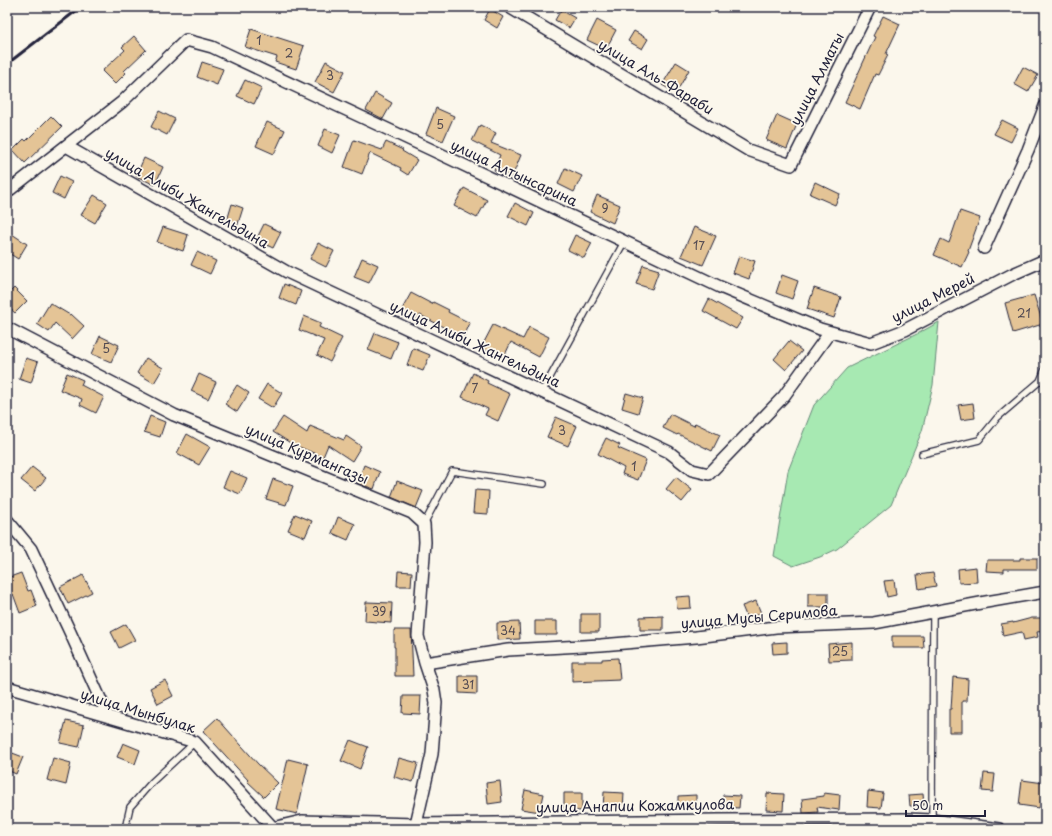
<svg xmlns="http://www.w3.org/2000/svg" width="1052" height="836" font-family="'Playpen Sans',sans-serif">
<rect width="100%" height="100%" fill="#fbf7ec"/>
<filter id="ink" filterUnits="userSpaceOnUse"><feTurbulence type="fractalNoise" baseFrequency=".025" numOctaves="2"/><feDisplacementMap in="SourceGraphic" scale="8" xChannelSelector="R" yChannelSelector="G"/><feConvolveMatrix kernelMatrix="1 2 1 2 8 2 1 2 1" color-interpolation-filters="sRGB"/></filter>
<g filter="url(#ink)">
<path fill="#a7e9b2" stroke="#648676" d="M939,322L933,385L922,431L891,505L837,549L820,557L793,566L774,556L788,471L814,405L847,368L919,333Z"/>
<path fill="#e4c496" stroke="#22223b" d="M490,9L503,17L497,28L484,20Z
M561,10L575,18L569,28L555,20Z
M883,16L900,24L886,54L888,55L878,75L875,74L860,109L845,102L875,37L873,36Z
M597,20L616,30L606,49L587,40Z
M251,29L304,46L296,69L275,62L277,57L245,47Z
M634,31L648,39L642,49L628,41Z
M134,36L146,50L124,71L126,73L115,84L102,71L125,50L122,47Z
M326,61L345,71L334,92L315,82Z
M202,62L223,69L217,85L197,77Z
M676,62L689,70L676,93L662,85Z
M1023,67L1038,75L1028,92L1014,84Z
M245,80L262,88L254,104L237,96Z
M375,93L392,103L383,119L366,110Z
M436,108L454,116L443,141L426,134Z
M159,111L175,119L167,135L151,127Z
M777,115L797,124L787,149L766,140Z
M51,116L62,127L25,163L13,150L24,139L26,141Z
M1002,120L1018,128L1011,142L994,134Z
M267,122L285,130L274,154L256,146Z
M480,125L496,133L491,143L521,155L512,177L494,170L500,155L472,141Z
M325,129L340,135L332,153L318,146Z
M354,140L382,150L386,142L403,150L402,151L417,160L408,175L400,170L401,168L370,153L362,174L344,167Z
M144,158L163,167L155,185L136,176Z
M565,168L582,176L574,192L558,184Z
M60,176L72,182L64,199L52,193Z
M815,182L840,194L835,205L810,194Z
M464,188L487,200L477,218L454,206Z
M94,195L107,203L95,223L81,215Z
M597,195L620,205L613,223L590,212Z
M515,203L534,213L528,226L508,216Z
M232,204L243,208L237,227L226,224Z
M960,211L980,218L968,251L969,252L962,267L934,255L941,239L949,243Z
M264,224L281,232L273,248L256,240Z
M163,227L188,235L183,251L157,242Z
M694,227L716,236L703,265L681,256Z
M12,234L27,244L18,259L7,252V242Z
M575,235L592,243L584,258L568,250Z
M318,243L334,251L326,267L310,259Z
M197,252L216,261L210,274L191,265Z
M739,256L755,261L749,279L733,273Z
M362,258L378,265L369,283L354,277Z
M643,265L659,270L652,289L636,284Z
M782,275L798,281L792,299L776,293Z
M284,284L301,291L296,305L279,298Z
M14,288L27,301L15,313L7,306V295Z
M814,288L841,297L834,318L807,309Z
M411,293L432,304L433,302L449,310L448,312L470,323L463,339L446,331L447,329L420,315L418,320L401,311Z
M1034,295L1043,324L1013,333L1005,303Z
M709,299L743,318L736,329L703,311Z
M50,303L70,315L71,314L84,326L72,339L55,323L49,332L37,324Z
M304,316L321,323L319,327L342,338L330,362L317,355L324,340L299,330Z
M493,325L523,339L529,327L549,337L539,357L511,342L503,359L481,348Z
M375,333L398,342L391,359L368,350Z
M100,336L119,345L111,362L92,354Z
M789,341L802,351L786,370L774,359Z
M413,348L430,355L423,371L407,365Z
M26,358L38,362L31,383L19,379Z
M146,358L163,368L154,383L137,373Z
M67,373L83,380L81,385L104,397L96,413L80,405L82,399L60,390Z
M473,373L488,381L487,383L510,394L498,421L485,415L488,409L462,397Z
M199,374L216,382L208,399L191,391Z
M267,384L282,393L273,408L258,399Z
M237,385L249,393L237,412L225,404Z
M626,393L643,398L638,413L622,408Z
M973,403L975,418L961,420L958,405Z
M670,414L694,426L695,423L720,435L712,451L678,434L677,435L663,428Z
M150,416L165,422L160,437L144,432Z
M283,417L307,433L310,426L344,440L346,436L361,446L352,461L328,445L323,457L292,444L273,432Z
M556,417L577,426L568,446L547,437Z
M187,434L210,447L199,465L177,453Z
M606,438L620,445L618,448L646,460L638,480L622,474L624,468L598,454Z
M364,465L380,472L374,489L357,483Z
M32,467L46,478L35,491L21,480Z
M230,471L247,478L240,494L223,487Z
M676,477L692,490L682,502L666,489Z
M273,479L293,486L286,505L266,499Z
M397,481L423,491L416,508L391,497Z
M475,490L489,491L488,514L473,513Z
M295,514L312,521L305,537L288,530Z
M338,517L355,524L348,540L332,533Z
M1020,558H1037V569H1004V572L986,571L987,560H1020Z
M976,567L977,582L959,583L958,569Z
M398,571L412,572L411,586H397Z
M21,573L28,591L31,590L37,606L20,613L13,594L10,595L7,586V578Z
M933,573L936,586L919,589L917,575Z
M83,575L92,592L68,604L60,587Z
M894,580L896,595L887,597L884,581Z
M808,593H828V607H808Z
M690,596L691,608L677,609L676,597Z
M756,601L761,613L747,618L742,606Z
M366,602L392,603L391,623L365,621Z
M581,614H599V632H581Z
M663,616V630H640V617Z
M1032,618H1045V631L1037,632L1038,637L1024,640L1022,632L1003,636L1001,624L1013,622V623Z
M535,621H557V635H535Z
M519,622L520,639L497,640V623Z
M126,624L135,640L119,648L111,632Z
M394,630H411L413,676H395V647H394Z
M892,636H923L924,648H892Z
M787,642V653L773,654L772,643Z
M852,642V660L829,661L828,644Z
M618,658L620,680L572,682V661H602V659Z
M459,676H477V694L459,693Z
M953,677L968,679L967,701H962V732H949V709H951Z
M165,680L173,696L158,704L150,688Z
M403,696H421L420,714L402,713Z
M217,718L258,764L278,783L264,797L247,781L248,780L203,731Z
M66,721L84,725L79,747L60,743Z
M350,740L368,747L360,769L341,761Z
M123,743L140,750L135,764L117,757Z
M7,751L23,757L16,774L7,770Z
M53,758L71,763L66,785L47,780Z
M399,758L418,763L413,782L394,777Z
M288,759L308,764L297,814L276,809Z
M984,773L995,774L993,792L982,791Z
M1022,780L1044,783L1040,808L1019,805Z
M500,781L502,802L488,804L486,783Z
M525,790L544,794L540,812L521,809Z
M868,791L883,793L881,808L867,807Z
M604,792L624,793L623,810L603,809Z
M564,793H582V811L564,810Z
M767,793L784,794L783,811L766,810Z
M824,793L840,795L839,810L817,807L818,812L803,813L802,799L824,796Z
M923,794L924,805L910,806L909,795Z
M696,795V809H678V796Z
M723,795L740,796L739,808L723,807Z"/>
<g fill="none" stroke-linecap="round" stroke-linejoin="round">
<defs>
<path id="service" d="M542,392L624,242
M922,454L979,440L997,418L1040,381L1045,369
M424,524L452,471L544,484
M932,820L933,612
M125,829L130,807L152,782L195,742"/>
<path id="minor" d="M509,7L748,150L791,165L870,7
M66,146L287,272L669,452L692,470L709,474L784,396L830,332
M7,192L122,102L186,40L212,47L432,150L720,287L820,329L871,343L905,330L1013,274L1045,260
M984,248L1028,150L1045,106
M7,328L174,415L412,513L424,524L425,542L418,636L425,663L508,650L601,645L696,637L776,627L874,623L986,602L1045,592
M7,520L31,549L70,632L108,716
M7,687L195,742L274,829
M416,824L432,754L436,703L434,690L425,663
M272,828L302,821L416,824L718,820L907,819L932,820L999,829"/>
</defs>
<use href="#service" stroke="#22223b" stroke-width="8"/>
<use href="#minor" stroke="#22223b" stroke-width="14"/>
<use href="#service" stroke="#fbf7ec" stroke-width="5.5"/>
<use href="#minor" stroke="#fbf7ec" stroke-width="11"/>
<path stroke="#22223b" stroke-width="3" d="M7,64L81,7"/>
</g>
</g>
<g text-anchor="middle" stroke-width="3.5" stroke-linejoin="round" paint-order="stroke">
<g font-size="12" fill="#524a52">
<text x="259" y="45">1</text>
<text x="289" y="58">2</text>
<text x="330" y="80">3</text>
<text x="440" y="129">5</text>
<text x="605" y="213">9</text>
<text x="699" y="250">17</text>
<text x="1024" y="318">21</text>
<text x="106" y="353">5</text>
<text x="475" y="393">7</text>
<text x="562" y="435">3</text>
<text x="634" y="471">1</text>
<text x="379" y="616">39</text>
<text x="508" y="635">34</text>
<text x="840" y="656">25</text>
<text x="468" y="689">31</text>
</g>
<g font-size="14" fill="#22223b" stroke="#fbf7ec">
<text transform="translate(656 77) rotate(31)" y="5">улица Аль-Фараби</text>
<text transform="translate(817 79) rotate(-63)" y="5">улица Алматы</text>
<text transform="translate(514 173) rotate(25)" y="5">улица Алтынсарина</text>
<text transform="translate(187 198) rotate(30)" y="5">улица Алиби Жангельдина</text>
<text transform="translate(933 298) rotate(-27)" y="5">улица Мерей</text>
<text transform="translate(475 344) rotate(25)" y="5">улица Алиби Жангельдина</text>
<text transform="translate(307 454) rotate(23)" y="5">улица Курмангазы</text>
<text transform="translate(759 617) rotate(-5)" y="5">улица Мусы Серимова</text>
<text transform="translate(138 711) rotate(17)" y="5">улица Мынбулак</text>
<text transform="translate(635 806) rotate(-1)" y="5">улица Анапии Кожамкулова</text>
</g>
</g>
<rect width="1052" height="836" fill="none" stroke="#fbf7ec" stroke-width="24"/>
<rect x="12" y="12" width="1028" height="812" fill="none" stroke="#22223b" stroke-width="1.5" filter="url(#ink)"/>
<path d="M906 810v6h79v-6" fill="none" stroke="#22223b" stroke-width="2"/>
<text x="912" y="810" font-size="12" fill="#22223b" stroke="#fbf7ec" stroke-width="3" paint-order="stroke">50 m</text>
</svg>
